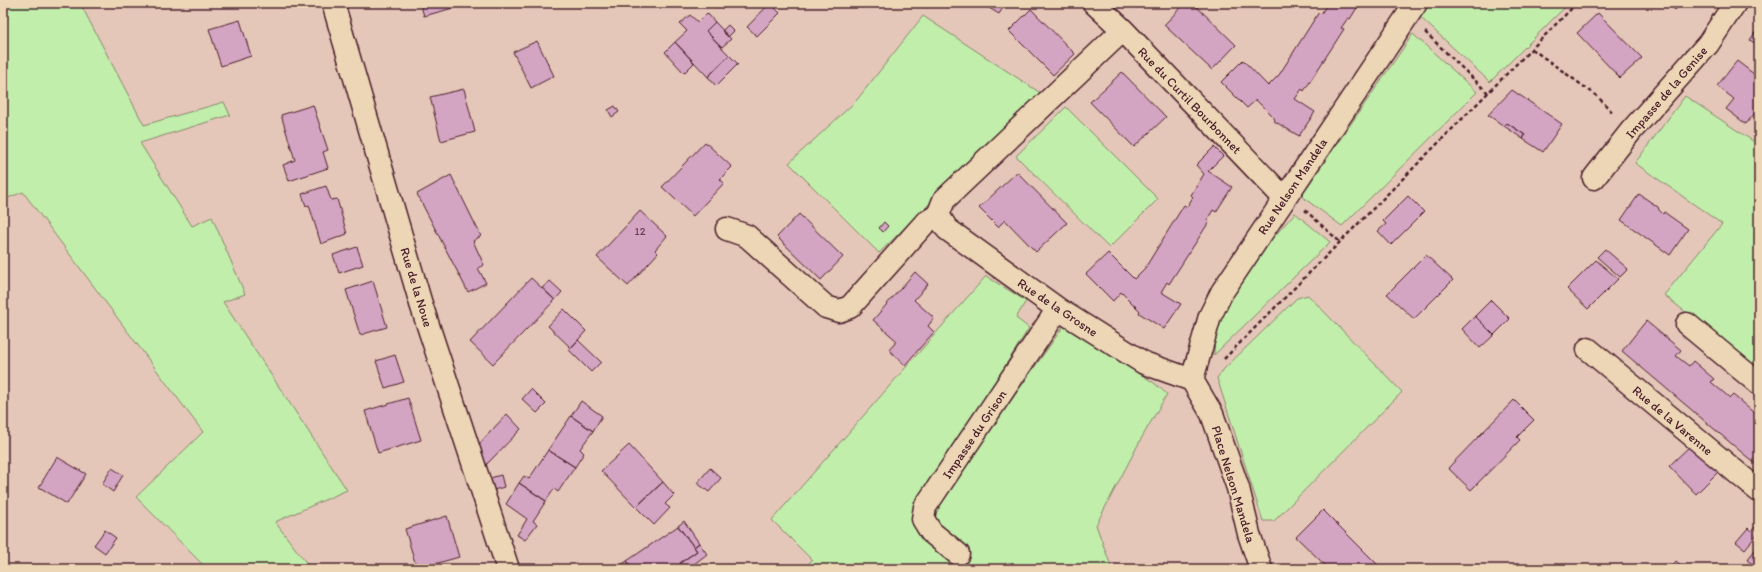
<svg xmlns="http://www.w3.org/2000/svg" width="1762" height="572" font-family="Itim,sans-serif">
<rect width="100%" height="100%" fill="#e5c7b9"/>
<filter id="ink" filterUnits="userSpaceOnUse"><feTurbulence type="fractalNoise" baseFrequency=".025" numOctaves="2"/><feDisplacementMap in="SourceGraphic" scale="8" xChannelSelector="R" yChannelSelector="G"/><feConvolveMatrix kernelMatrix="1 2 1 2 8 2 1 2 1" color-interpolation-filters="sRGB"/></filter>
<g filter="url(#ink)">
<path fill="#c1eeab" stroke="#86866b" d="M3,3H80L144,125L224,102L230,115L140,143L192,226L212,217L245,294L223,302L347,490L275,522L311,569H207L136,497L203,432L23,192L3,200Z
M1428,3H1569L1490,82L1419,16Z
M923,16L1042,94L879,253L789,163L856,101Z
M1413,34L1477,92L1342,226L1301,196Z
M1685,96L1759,145V370L1664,295L1722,224L1635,163Z
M1066,107L1158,199L1109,248L1016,156Z
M1295,213L1330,242L1214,355C1214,298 1260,253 1295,213Z
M986,276L1026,301L1016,318L1029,328L919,503L925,536L961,565L970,555L942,532L935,522V508L1065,324L1154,383L1167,394L1141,439L1096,525L1112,569H804L812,560L772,520Z
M1308,295L1402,392L1274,521H1263L1217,378L1224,369L1297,298Z"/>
<path fill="#d4a4c3" stroke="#4a1f2b" d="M420,3H464V5L424,16Z
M770,3L780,13L757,36L747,27Z
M981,3H1006L999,14Z
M1185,3H1193L1236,45L1212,70L1164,25Z
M1325,3H1360L1350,19L1348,18L1341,28L1344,29L1304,91L1302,89L1295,99L1315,112L1299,136L1274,121L1275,119L1256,100L1247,108L1221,82L1243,60L1268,86L1279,75L1319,12L1321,14L1327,4Z
M1668,3H1682L1675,10Z
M1031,9L1075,54L1053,75L1009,31Z
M707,13L715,22L706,31L729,55L708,77L675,42L687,31L680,24L690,15L698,22Z
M1598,13L1642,58L1620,78L1577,33Z
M240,20L251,56L221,66L209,29Z
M715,22L731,39L722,47L706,31Z
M728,25L734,31L728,37L722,31Z
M1759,27V46L1750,40Z
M537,41L554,76L531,88L513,52Z
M675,42L694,63L684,73L665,52Z
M729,55L738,64L716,86L708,77Z
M1737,61L1759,78V108L1746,124L1726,109L1734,99L1717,86Z
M1122,72L1166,117L1134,147L1090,102Z
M464,89L475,132L441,141L430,97Z
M1512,90L1562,124L1543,152L1523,139L1525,135L1507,123L1504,126L1488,115Z
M313,105L328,150L323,152L328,168L289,181L283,165L295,160L281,115Z
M615,106L619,112L612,117L608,110Z
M1507,123L1525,135L1523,139L1504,126Z
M705,142L732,167L720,179L724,183L693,216L662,187Z
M1214,147L1223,156L1208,171L1232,187L1216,212L1213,210L1207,220L1209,222L1169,284L1167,282L1161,292L1181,304L1164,329L1139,313L1140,311L1121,292L1113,301L1086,274L1108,253L1134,279L1145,268L1184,205L1187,207L1193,197L1191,195L1204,174L1196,165Z
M1017,172L1067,223L1036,252L1005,220L998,227L979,208Z
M451,175L481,236L473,241L484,265L478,268L486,283L468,292L417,194Z
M326,186L331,200L337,199L347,234L321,244L309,205L306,206L302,194Z
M1639,194L1658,207L1659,210L1663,214L1664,212L1688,229L1670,255L1621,220Z
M1408,196L1424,212L1391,245L1378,231L1386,224L1383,221Z
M640,211L667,236L655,250L658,253L628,286L597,257Z
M799,214L843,257L821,280L777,237Z
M884,222L888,226L883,232L879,228Z
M357,247L363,265L339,273L333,255Z
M1605,249L1628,269L1620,277L1597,257Z
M1426,255L1453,280L1414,319L1387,294Z
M1596,260L1618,279L1588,309L1567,289Z
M915,272L928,284L914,300L934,318L928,326L934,332L905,365L889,350L897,341L873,320Z
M531,278L555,300L493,364L470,342Z
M373,281L387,327L360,335L346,290Z
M550,281L562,292L555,300L542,288Z
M1491,300L1510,319L1494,335L1475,316Z
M564,309L586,331L571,348L548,326Z
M1475,316L1494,335L1480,348L1462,329Z
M1646,321L1681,350L1676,356L1689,366L1693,361L1714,379L1711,382L1730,398L1733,395L1759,417V467L1622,351Z
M578,340L601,362L591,372L569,350Z
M395,355L404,382L385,388L376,361Z
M531,389L546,404L537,413L522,399Z
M408,398L421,440L378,453L365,411Z
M1514,400L1534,420L1517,437L1520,440L1471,490L1448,468Z
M581,401L602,416L593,431L571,416Z
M507,414L521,429L486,465L478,445Z
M571,416L593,431L580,449L584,453L575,467L548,450Z
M629,445L663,482L636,507L601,471Z
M1691,445L1718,472L1696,494L1669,466Z
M548,450L575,467L558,492L554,489L546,501L519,483L524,476L529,479Z
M57,457L86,474L67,504L39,487Z
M112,468L123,475L113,492L102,484Z
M710,468L721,478L709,492L697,483Z
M501,475L504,487L494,490L490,478Z
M663,482L674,495L665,504L670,508L654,525L636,507Z
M519,483L546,501L533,521L537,524L525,540L517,535L527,519L506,504Z
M1323,510L1382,569H1325L1327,567L1296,537Z
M447,516L459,557L417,569L405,529Z
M684,521L699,543L694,547L678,526Z
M1759,523V532L1745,549L1736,542L1748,528L1751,531Z
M678,526L697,551L680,563L684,569H633L627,561Z
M105,530L116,538L105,553L94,545Z
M699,543L707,554L688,569H684L680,563L697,551L694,547Z
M1759,545V569L1747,560Z
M627,561L633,569H615Z
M1676,561L1686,569H1669Z"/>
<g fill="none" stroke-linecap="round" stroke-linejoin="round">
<defs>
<path id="minor" d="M333,3L421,304L508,569
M1094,3L1123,30L1284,198
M1123,30L944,200L938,215L947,229L1058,309L1144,363L1192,380
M1594,178L1631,131L1708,44L1735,3
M727,229L747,236L826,307L839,311L850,307L925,223L938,215
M1687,324L1759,384
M1588,349L1759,491
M1192,380L1210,316L1222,292L1416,3
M1192,380L1212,414L1238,488L1249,534L1261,569
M958,554L931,532L923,519L925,507L1058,309"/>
</defs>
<use href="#minor" stroke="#4a1f2b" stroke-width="25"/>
<path stroke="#4a1f2b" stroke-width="2.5" stroke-dasharray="4 3" stroke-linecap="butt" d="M1425,32L1488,93
M1532,49L1597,96L1614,114
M1305,210L1340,242
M1224,359L1577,3"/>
<use href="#minor" stroke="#ecd6b5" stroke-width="22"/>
</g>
</g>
<g text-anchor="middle" stroke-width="3.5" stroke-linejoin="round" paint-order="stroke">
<g font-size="11" fill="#6c4051">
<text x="640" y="235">12</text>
</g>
<g font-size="13" fill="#4a1f2b" stroke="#ecd6b5">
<text transform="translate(1666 92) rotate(-49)" y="5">Impasse de la Genise</text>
<text transform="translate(1190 100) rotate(46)" y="5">Rue du Curtil Bourbonnet</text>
<text transform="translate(1292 186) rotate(-56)" y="5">Rue Nelson Mandela</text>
<text transform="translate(417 287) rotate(73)" y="5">Rue de la Noue</text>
<text transform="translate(1058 307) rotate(34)" y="5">Rue de la Grosne</text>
<text transform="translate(1673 420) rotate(40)" y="5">Rue de la Varenne</text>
<text transform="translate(974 434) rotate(-56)" y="5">Impasse du Grison</text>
<text transform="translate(1234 484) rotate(73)" y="5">Place Nelson Mandela</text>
</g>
</g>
<rect width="1762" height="572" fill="none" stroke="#ecd6b5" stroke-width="16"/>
<rect x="8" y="8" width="1746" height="556" fill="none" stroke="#4a1f2b" stroke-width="1.5" filter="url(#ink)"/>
</svg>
